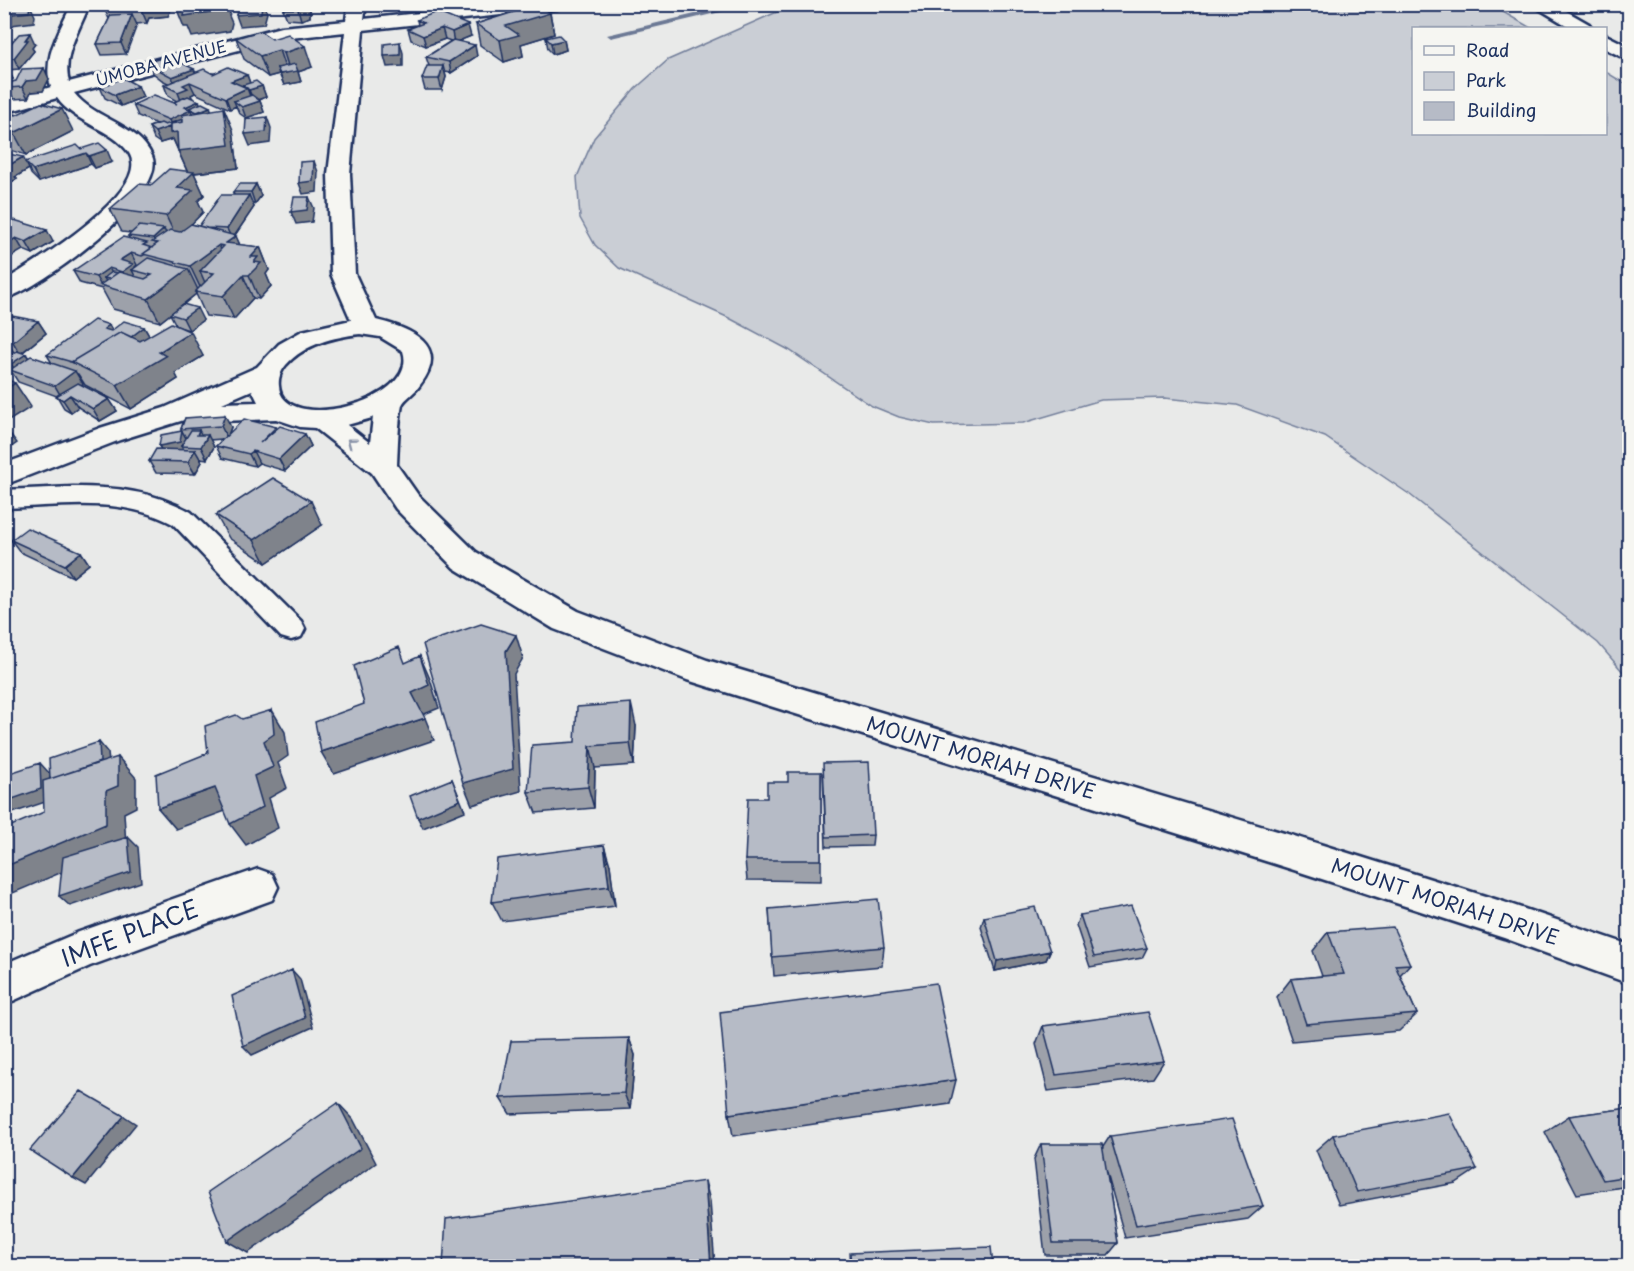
<svg xmlns="http://www.w3.org/2000/svg" width="1634" height="1271" font-family="'Playpen Sans',sans-serif">
<rect width="100%" height="100%" fill="#e9eae9"/>
<filter id="ink" filterUnits="userSpaceOnUse"><feTurbulence type="fractalNoise" baseFrequency=".0167" numOctaves="2"/><feDisplacementMap in="SourceGraphic" scale="12" xChannelSelector="R" yChannelSelector="G"/><feConvolveMatrix kernelMatrix="1 2 1 2 8 2 1 2 1" color-interpolation-filters="sRGB"/></filter>
<g filter="url(#ink)">
<path fill="#caced5" stroke="#727e9a" stroke-width="1.5" d="M801,5L1489,4L1531,28H1414V134H1606V72L1629,86V679L1598,643L1409,494L1325,437L1237,405L1164,398L1101,400L1023,423L934,425L899,417L872,406L789,350L729,318L619,268L595,245L580,218L577,177L594,138L635,89L668,60L777,12Z"/>
<g fill="none" stroke-linecap="round" stroke-linejoin="round">
<path fill="#6c7995" fill-rule="evenodd" d="M737,4H754L611,38L607,35Z"/>
<defs>
<path id="lane" d="M73,487C115,487 153,491 191,512L301,621L305,629L301,637L291,640L281,637L173,524C121,496 62,506 4,508V490Z"/>
<path id="street" d="M68,4H86L87,10C78,32 62,58 69,82L281,27L346,21L348,4H366L364,19L501,4H566L557,9L363,30L350,174L355,274L376,320C410,328 451,345 420,385C416,392 404,399 402,405C398,424 398,446 397,465L418,495L476,552L578,611L707,660L1294,836L1504,902L1630,945V984L1504,938L1294,870L687,680L554,629L454,568L396,509L372,473L315,428L300,427L276,419L191,422L184,420L120,440L4,485V464L100,428L164,408L257,367L279,344L302,331L351,320L331,274L328,174L345,32L281,39L74,93C95,120 137,123 152,156C170,195 37,291 4,299V281C30,265 154,191 129,153C112,128 75,124 57,98L4,113V101L51,87C42,60 58,34 69,10ZM360,334L380,337L403,351C420,402 282,435 279,386C278,378 281,371 286,365C305,344 333,337 360,334ZM252,390L258,402L222,403ZM373,417L370,443L347,425L372,418Z
M258,869L272,874L278,887L272,900L90,966L4,1005V964L79,932Z"/>
<path id="secondary" d="M1531,4H1554L1589,24L1592,28H1571Z
M1606,35L1630,47V61L1606,49Z"/>
</defs>
<use href="#lane" stroke="#1b2f5e" stroke-width="5"/>
<use href="#street" stroke="#1b2f5e" stroke-width="5"/>
<use href="#secondary" stroke="#1b2f5e" stroke-width="5"/>
<use href="#lane" fill="#f6f6f2" fill-rule="evenodd"/>
<use href="#street" fill="#f6f6f2" fill-rule="evenodd"/>
<use href="#secondary" fill="#f6f6f2" fill-rule="evenodd"/>
</g>
<path fill="#9da1aa" stroke="#1b2f5e" stroke-width="1.5" d="M102,4H173V5L168,16L149,18L147,23L136,24L126,54L102,55L97,44L109,19Z
M281,4H310V17L301,20L287,19Z
M506,7L550,12V13L554,34L521,44L523,56L504,62L480,45L476,24L507,14Z
M417,20L471,36L458,41L477,56L451,73L445,72L446,77L442,90H425L422,79L429,66L426,57L451,41L445,39L426,46L411,40L408,29L418,25Z
M260,31L312,67L298,72L301,82L284,85L279,74L268,77L244,59L236,38Z
M546,38L564,40L566,50L553,54L548,49Z
M35,44L32,48L34,51L19,69L8,70L13,79L4,84V51Z
M148,62L174,63L194,69L195,72L247,75L250,83L262,86L266,97L258,100L260,101L264,112L246,118L239,113L236,106L230,109L195,93L191,95L192,98L199,101L200,104L211,110L233,130L238,168L194,173L204,195L198,201L203,212L191,224L199,226L234,195L233,192L256,184L261,196L255,204H252L254,207L235,235L240,245L260,247L269,270L266,274L271,286L259,299L253,298L234,319L206,316L196,294L184,304L203,320L189,330L179,327L203,356L175,373L178,379L131,409L85,385L78,374H77L83,384L81,385L109,399L117,411L100,421L78,407L71,412L64,408L57,396L18,382L13,374L10,373L5,365L4,322L38,321L46,333L22,353L26,354L28,357L52,363L47,355L109,325L112,330L144,327L149,336L176,325L170,314L160,322L113,309L102,289L80,283L73,271L129,238L128,236L131,233L122,232L110,209L151,185L187,171L173,139L160,143L154,139L149,127L157,124L138,116L133,105L175,103L174,102L177,101L168,96L164,85L168,83L162,80L153,73Z
M49,79L43,91L31,92L28,98L14,99L8,88Z
M138,86L143,97L121,106L105,98L100,87Z
M4,111L73,131L26,155L4,148Z
M81,149L112,162L95,168L91,164L39,182L31,174L29,169L15,177L17,179L4,186L25,162Z
M4,225L53,242L33,254L23,250Z
M185,418L231,427L229,433L276,427L277,429L305,434L311,446L285,471L259,463L255,466L222,458L216,446L223,439L210,440L214,447L207,459L200,458L202,462L195,474L156,473L149,461L161,449L159,446L181,431V429Z
M216,515L322,525L266,563L229,538Z
M11,540L81,552L89,564L73,577L20,552Z
M636,726L634,765L595,768L594,808L536,813L528,792L575,742Z
M821,772V881L747,880L745,860L767,798L788,782Z
M823,774L873,835L872,846L826,847Z
M610,865L615,906L502,921L492,902Z
M769,909L884,947L882,966L774,976Z
M1080,915L1147,948L1142,958L1090,967L1076,925Z
M984,917L1050,951L1046,960L995,971L981,927Z
M1328,932L1410,964L1400,975L1417,1014L1399,1031L1292,1041L1277,997L1291,979L1322,976L1313,951Z
M1043,1026L1164,1061L1153,1078L1048,1091L1036,1044Z
M629,1038L635,1055L630,1109L510,1114L500,1098Z
M956,1080L950,1104L733,1136L729,1114Z
M1629,1108V1186L1577,1194L1545,1132L1569,1116Z
M1333,1135L1477,1169L1456,1183L1339,1205L1316,1150Z
M1110,1136L1263,1206L1248,1219L1125,1238L1107,1173L1118,1243L1108,1255H1045L1034,1159L1041,1144L1103,1147Z"/>
<path fill="#7f838b" stroke="#1b2f5e" stroke-width="1.5" fill-rule="evenodd" d="M139,4H173V5L168,16L149,18L147,23Z
M233,4L229,16L232,23L230,31L192,37L188,27H184L176,7Z
M262,4H264L267,13L264,24L240,26L236,15Z
M306,4H310V17L301,20L298,9Z
M548,4L554,34L521,44L523,56L504,62L500,40L506,26L541,6Z
M30,5L35,16L34,22L4,26V15Z
M132,14L137,25L126,54L121,43Z
M468,25L471,36L454,43L452,32Z
M442,28L445,39L426,46L423,36Z
M30,33L35,44L32,48L34,51L19,69L14,58Z
M564,40L566,50L553,54L551,43Z
M400,42L403,53V66L387,67L384,56Z
M475,45L477,56L451,73L449,62Z
M305,46L312,67L298,72L301,82L284,85L280,74L290,72L284,53Z
M279,50L286,71L277,68L279,74L268,77L260,56Z
M443,66L446,77L442,90L439,79Z
M7,68L13,79L4,84V69Z
M44,68L49,79L43,91L31,92L28,98L22,87L26,81Z
M194,69L198,80L190,83L195,93L191,95L193,99L182,103L172,77Z
M247,75L251,86L243,85L244,88L231,81Z
M138,86L143,97L121,106L115,95Z
M262,86L266,97L254,101L249,90Z
M247,88L251,99L234,101L236,106L230,109L226,98Z
M199,101L203,110L210,107L214,116L224,108L233,130L238,168L194,173L204,195L198,201L203,212L177,239L166,216L177,188L188,173L173,139L160,143L155,132L169,127L171,133L173,130L169,120L185,107ZM189,108L197,112L195,121L191,110Z
M260,101L264,112L246,118L242,107Z
M62,109L73,131L26,155L14,133Z
M267,117L271,128L270,143L250,146L245,134Z
M107,150L112,162L95,168L89,156Z
M86,153L91,164L39,182L33,170Z
M23,157L29,169L15,177L17,179L4,186V171L6,167Z
M314,161L318,172L317,192L303,194L299,183Z
M256,184L261,196L255,204L251,192Z
M249,195L254,207L233,238L236,236L246,259L226,243L232,239L227,229Z
M309,197L314,208L312,222L296,224L291,212Z
M164,229L168,238L164,241L155,243L153,239Z
M47,230L53,242L33,254L26,242Z
M16,238L23,250L4,261V245Z
M219,245L229,268L214,273L200,271L206,285L201,289L190,266Z
M260,247L269,270L266,274L271,286L259,299L249,275L251,257Z
M131,253L137,265L135,267L137,271L132,270L136,278L128,284L122,272L120,260Z
M109,268L115,279L104,278L108,285L101,286L96,277Z
M188,269L199,292H195L196,294L160,322L148,299Z
M243,275L253,298L234,319L223,296Z
M197,308L203,320L189,330L183,318Z
M38,321L46,333L20,354L13,342Z
M109,325L116,337L104,329Z
M144,327L151,339L110,352Z
M191,332L203,356L175,373L178,379L131,409L117,385L159,352Z
M9,345L17,357L4,362V348Z
M26,354L34,366L16,372L11,364Z
M75,371L83,384L62,398L55,386Z
M15,383L31,407L4,424V390Z
M70,395L78,407L71,412L63,400Z
M109,399L117,411L100,421L93,409Z
M225,415L231,427L227,438L221,426Z
M199,430L205,441L208,435L214,447L207,459L201,447L197,435Z
M8,431L17,443L4,452V434Z
M182,431L189,443L181,446L186,455L166,458L159,446Z
M305,434L311,446L285,471L279,459Z
M195,450L202,462L195,474L188,462Z
M253,451L259,463L255,466L249,454Z
M311,501L322,525L266,563L254,540Z
M81,552L89,564L73,577L65,565Z
M516,635L523,658L514,674L521,791L472,805L463,783L506,651Z
M420,656L430,679L439,708L422,715L412,693Z
M631,703L636,726L634,765L630,743Z
M272,710L285,732L288,756L278,763L287,788L269,798L278,828L246,845L230,824L264,741Z
M425,718L434,740L334,774L321,752Z
M99,742L108,753L111,782L61,799Z
M590,746L595,768L594,808L588,787Z
M118,757L136,778V807L124,813L126,845L13,893L4,886V867L106,791Z
M40,763L50,774L51,800L4,816V802Z
M452,779L465,811L423,828L418,818Z
M215,788L231,809L176,829L158,808Z
M128,837L138,847L141,882L70,906L59,896Z
M604,845L610,865L615,906L609,886Z
M1050,951L1046,960L995,971L997,961Z
M292,970L300,979L313,1027L252,1055L243,1046Z
M629,1038L635,1055L630,1109L624,1093Z
M338,1103L353,1119L376,1163L248,1253L227,1241Z
M124,1116L136,1124L86,1185L73,1178Z
M705,1181L710,1201L715,1266H711Z"/>
<path fill="#b6bbc6" stroke="#1b2f5e" stroke-width="1.5" d="M177,4H224L223,10L184,16L186,6L176,7Z
M262,4L261,13L236,15L238,5Z
M284,4H306V7L298,9H283Z
M515,4H547L541,6L550,13L506,26L519,35L500,40L476,24L514,12L506,7Z
M30,5L29,12L4,15V9Z
M436,12L468,25L452,32L442,28L423,36L408,29L424,23L417,20Z
M132,14L121,43L97,44L111,15Z
M260,31L272,39L288,34L305,46L284,53L279,50L260,56L236,38Z
M30,33L25,40H28L14,58L4,59V51L19,34Z
M559,35L564,40L551,43L546,38Z
M453,40L475,45L449,62L426,57Z
M400,42V55L384,56V44Z
M165,57L174,63L178,61L194,69L172,77L157,69L167,64L156,68L148,62Z
M295,64L298,71L280,74L277,68Z
M427,66H443L439,79H422Z
M228,67L247,75L231,81L247,88L226,98L190,82L183,85L188,88L178,92L164,85L204,69L213,74Z
M44,68L37,80L26,81L22,87L8,88L12,82L16,81L22,69Z
M123,78L138,86L115,95L100,87Z
M256,81L262,86L249,90L243,85Z
M154,95L177,104L174,102L188,96L199,101L185,107L191,110L169,120L133,105Z
M252,95L260,101L242,107L234,101Z
M41,103L62,109L14,133L4,130V111L16,115Z
M202,103L210,107L197,112L189,108Z
M224,108L229,145L178,151L177,132L170,133V124L183,122L182,115Z
M267,117L266,132L245,134L246,119Z
M183,119V122L170,124V128L169,127L155,132L149,127L161,123L165,125Z
M99,143L107,150L89,156L86,153L33,170L25,162L77,145L81,149Z
M4,153L23,157L6,167L10,168L4,171Z
M314,161L313,181L299,183L300,162Z
M169,169L194,172L177,188L193,190L166,216L110,209L139,184L151,185Z
M239,184H256L251,192H233Z
M221,195H249L227,229L207,228L199,226Z
M294,197H309L307,210L291,212Z
M14,220L47,230L26,242L16,238L4,245V225Z
M191,224L236,236L226,243L260,247L251,257H258L254,262L261,263L249,275H243L223,296L195,292L214,273L200,271L224,246L219,245L190,266L143,254L158,243L152,242L170,230L180,232Z
M139,226L164,229L153,239L128,236Z
M123,237L147,243L143,245L152,248L143,254L144,255L142,256L131,253L120,260L133,264L122,272L109,268L96,277L73,271Z
M148,258L188,269L148,299L100,285L119,272L145,279L152,275L132,270Z
M112,272L117,273L109,279L104,278Z
M183,304L197,308L183,318L170,314Z
M12,316L38,321L13,342L4,340V322Z
M94,320L109,325L104,329L111,331L124,321L144,327L131,337L121,332L71,362H72L47,355Z
M171,323L191,332L159,352L166,356L117,385L71,362L121,332L140,341Z
M17,351L26,354L11,364L4,362V359Z
M31,356L75,371L55,386L10,370Z
M4,378L15,383L4,390Z
M78,383L109,399L93,409L70,395L63,400L56,396Z
M225,415L221,426L181,429L185,418Z
M244,419L276,427L260,443L280,426L305,434L279,459L253,451L249,454L216,446Z
M191,430H199L197,435H208L201,447L181,446Z
M182,431L180,442L159,446L161,435Z
M156,449L195,450L188,462L149,461Z
M273,478L311,501L254,540L216,515Z
M27,528L81,552L65,565L11,540Z
M481,624L516,635L506,651L513,769L463,783L423,644Z
M399,647L405,663L420,656L429,685L412,693L425,718L321,752L315,722L364,704L354,666Z
M631,703L630,743L590,746L588,787L528,792L532,745L575,742L577,707Z
M272,710L274,734L264,741L273,767L254,776L263,807L230,824L215,788L158,808L156,774L208,753L205,726L236,715L242,719Z
M99,742L100,762L50,779L49,759Z
M118,757V786L106,791V824L4,867V829L44,812L43,781Z
M869,762L873,835L826,837L823,763Z
M40,763L41,789L4,802V775Z
M788,772H821V860H745L748,798H767V782H788Z
M452,779L460,800L418,818L410,796Z
M128,837L131,872L59,896L63,857Z
M604,845L609,886L492,902L497,859Z
M878,899L884,947L772,957L769,909Z
M1131,906L1147,948L1094,957L1080,915Z
M1035,907L1050,951L997,961L984,917Z
M1393,927L1410,964L1395,965L1417,1014L1306,1024L1291,979L1344,974L1328,932Z
M292,970L305,1018L243,1046L232,996Z
M936,983L956,1080L729,1114L720,1012Z
M1148,1012L1164,1061L1056,1075L1043,1026Z
M629,1038L624,1093L500,1098L511,1041Z
M81,1091L124,1116L73,1178L30,1150Z
M338,1103L361,1148L227,1241L208,1192Z
M1629,1108V1176L1603,1180L1569,1116Z
M1449,1113L1477,1169L1357,1192L1333,1135Z
M1232,1119L1263,1206L1136,1225L1110,1136Z
M1041,1144H1102L1118,1243H1053Z
M705,1181L711,1266H443L446,1219Z
M991,1247L993,1266H851L850,1253Z"/>
<defs><path id="oneway-chevron" d="M-2-3.5L2.5 0L-2 3.5" fill="none" stroke-width="1.6" stroke-linecap="round" stroke-linejoin="round" transform="scale(1.5)"/></defs>
<use stroke="#8892a8" href="#oneway-chevron" transform="translate(351 442) rotate(-143)"/>
</g>
<g text-anchor="middle" stroke-width="6" stroke-linejoin="round" paint-order="stroke">
<g font-size="16" fill="#1b2f5e" stroke="#f6f6f2">
<text transform="translate(161 63) rotate(-15)" y="6">UMOBA AVENUE</text>
</g>
<g font-size="20" fill="#1b2f5e" stroke="#f6f6f2">
<text transform="translate(981 758) rotate(17)" y="7">MOUNT MORIAH DRIVE</text>
<text transform="translate(1445 902) rotate(18)" y="7">MOUNT MORIAH DRIVE</text>
</g>
<g font-size="24" fill="#1b2f5e" stroke="#f6f6f2">
<text transform="translate(130 934) rotate(-21)" y="8">IMFE PLACE</text>
</g>
</g>
<rect width="1634" height="1271" fill="none" stroke="#f6f6f2" stroke-width="24"/>
<rect x="12" y="12" width="1610" height="1247" fill="none" stroke="#1b2f5e" stroke-width="2" filter="url(#ink)"/>
<rect x="1412" y="27" width="195" height="108" fill="#f6f6f2" stroke="#9ea6b7" stroke-width="1.5"/>
<rect x="1424" y="46" width="30" height="9" fill="#f6f6f2" stroke="#9ea6b7" stroke-width="1.5"/>
<text x="1466" y="57" font-size="18" fill="#1b2f5e">Road</text>
<rect x="1424" y="72" width="30" height="18" fill="#caced5" stroke="#9ea6b7" stroke-width="1.5"/>
<text x="1466" y="87" font-size="18" fill="#1b2f5e">Park</text>
<rect x="1424" y="102" width="30" height="18" fill="#b6bbc6" stroke="#9ea6b7" stroke-width="1.5"/>
<text x="1466" y="117" font-size="18" fill="#1b2f5e">Building</text>
</svg>
